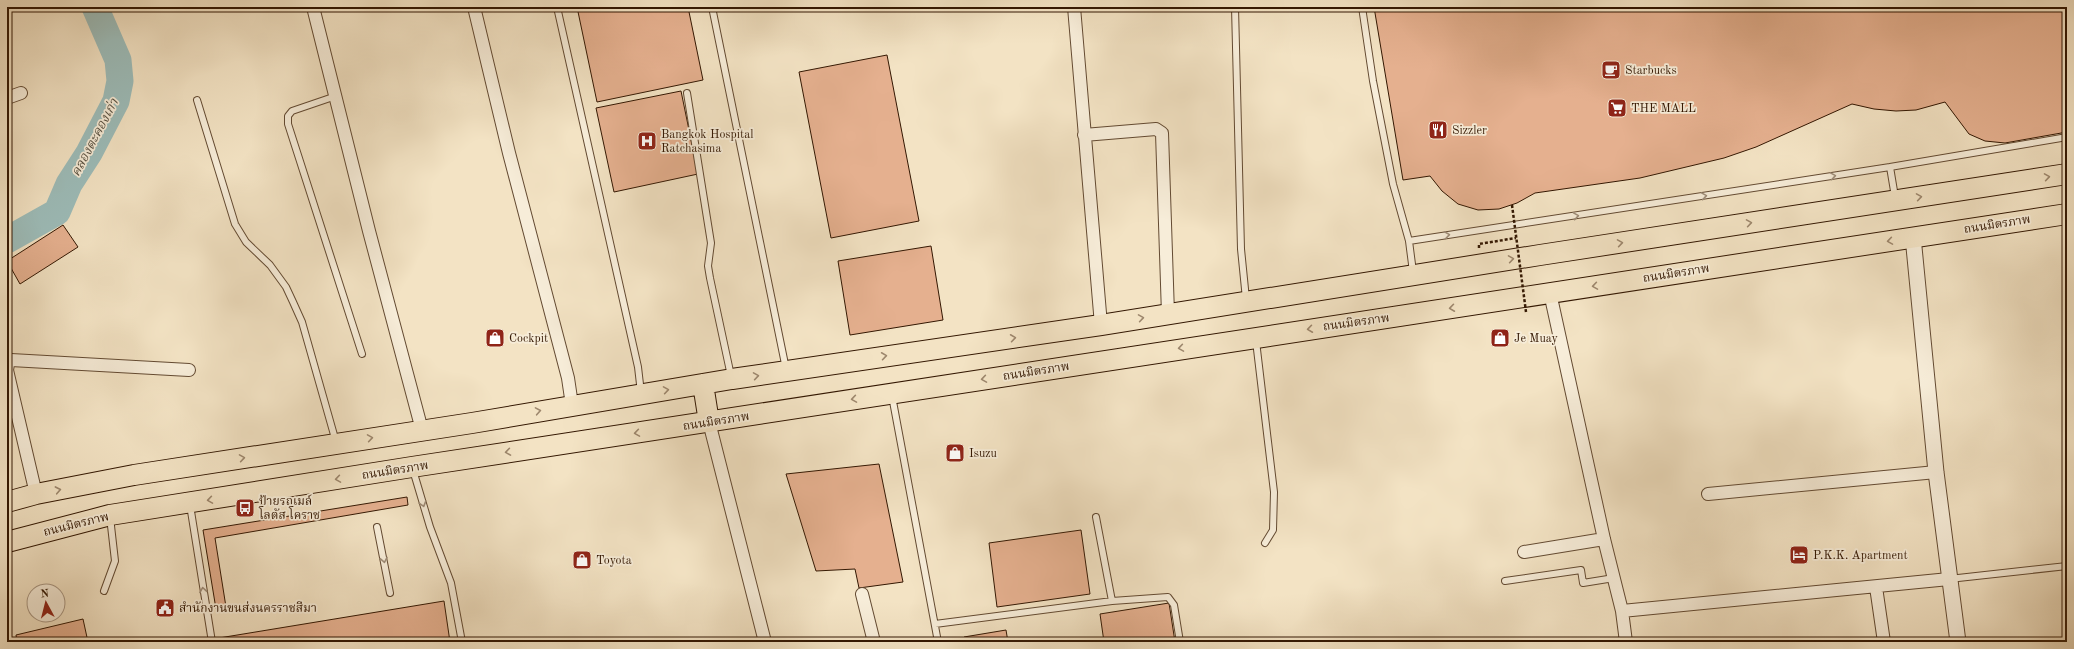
<svg xmlns="http://www.w3.org/2000/svg" width="2074" height="649" font-family="'Old Standard TT','Noto Serif Thai',serif">
<rect width="100%" height="100%" fill="#f3e3c4"/>
<filter id="stains"><feTurbulence type="fractalNoise" baseFrequency=".005" numOctaves="4"/><feColorMatrix values="0 0 0 0 .2 0 0 0 0 .09 0 0 0 0 .02 0 0 0 .5 -.17"/></filter>
<radialGradient id="worn" r=".72"><stop offset=".6" stop-color="#630" stop-opacity="0"/><stop offset="1" stop-color="#630" stop-opacity=".3"/></radialGradient>
<g fill="none" stroke-linecap="round" stroke-linejoin="round">
<path stroke="#9dbdba" stroke-width="27" d="M7,240L57,212L69,184L89,153L116,101L120,81L118,60L95,7"/>
</g>
<path fill="#e5b08f" stroke="#331702" d="M577,7H688L703,80L597,102Z
M1374,7H2067V132L2005,143L1985,141L1969,134L1945,102L1916,110L1896,111L1874,109L1852,104L1756,147L1724,158L1640,178L1535,193L1517,203L1499,209L1478,210L1458,204L1442,191L1430,176L1403,180Z
M887,55L919,221L831,238L799,72Z
M681,91L698,174L614,192L596,108Z
M63,225L78,247L20,284L7,261Z
M931,246L943,320L850,335L838,261Z
M879,464L903,582L859,588L855,569L816,571L786,474Z
M407,497L408,505L215,538L226,607L216,609L203,530Z
M1081,530L1090,594L997,607L989,543Z
M444,601L450,642H220L219,638Z
M1169,603L1175,642H1104L1100,614Z
M83,619L88,642H17L16,635Z
M1006,630L1008,642H965L964,637Z"/>
<g fill="none" stroke-linecap="round" stroke-linejoin="round">
<defs>
<path id="service" d="M557,7L638,367L641,393
M712,7L786,369
M1235,7L1241,249L1246,299
M1362,7L1373,81L1393,184L1409,241L1413,272
M687,93L711,243L708,266L710,278L731,376
M336,96L292,111L288,116V124L362,354
M197,100L235,224L246,242L270,265L286,287L293,302L302,322L336,442
M1890,167L1895,197
M1409,241L1890,167L2067,137
M1256,341L1274,492L1273,530L1265,543
M892,396L938,642
M413,470L430,527L451,583L462,642
M190,505L212,642
M1096,517L1112,601L1168,597L1174,605L1180,642
M377,527L390,593
M1949,579L2067,566
M1505,581L1581,570L1583,583L1614,578
M104,591L115,561L110,517
M935,624L1112,601"/>
<path id="minor" d="M313,7L369,231L422,430
M474,7L509,153L568,378L572,405
M1074,7L1101,325
M7,98L21,93
M1084,135L1156,129L1162,133L1168,314
M1550,293L1604,539L1622,611L1626,642
M709,422L765,642
M36,494L7,370L8,364L11,360L189,370
M1708,494L1936,472
M1524,552L1604,539
M1876,587L1884,642
M862,594L874,642
M1622,611L1949,579"/>
<path id="tertiary" d="M1913,237L1936,472L1958,642"/>
<path id="trunk" d="M703,384L709,422
M7,502L36,494L134,475L472,423L732,379L1101,325L1540,255L2067,174
M7,542L110,515L412,467L2067,214"/>
</defs>
<use href="#service" stroke="#634a32" stroke-width="8"/>
<use href="#minor" stroke="#634a32" stroke-width="14"/>
<use href="#tertiary" stroke="#634a32" stroke-width="17"/>
<use href="#trunk" stroke="#331702" stroke-width="22"/>
<path stroke="#331702" stroke-width="2.5" stroke-dasharray="3 2" stroke-linecap="butt" d="M1479,248V244L1516,238"/>
<use href="#service" stroke="#f7edd9" stroke-width="6"/>
<use href="#minor" stroke="#f7edd9" stroke-width="12"/>
<use href="#tertiary" stroke="#f7edd9" stroke-width="15"/>
<use href="#trunk" stroke="#f3e3c4" stroke-width="20"/>
<path stroke="#331702" stroke-width="2.5" stroke-dasharray="3 2" stroke-linecap="butt" d="M1512,205L1526,312"/>
</g>
<defs><path id="oneway-chevron" d="M-2-3.5L2.5 0L-2 3.5" fill="none" stroke-width="1.6" stroke-linecap="round" stroke-linejoin="round"/></defs>
<g stroke="#9f8d78">
<use href="#oneway-chevron" transform="translate(1833 176) rotate(-9)"/>
<use href="#oneway-chevron" transform="translate(1704 196) rotate(-9)"/>
<use href="#oneway-chevron" transform="translate(1576 216) rotate(-9)"/>
<use href="#oneway-chevron" transform="translate(1447 235) rotate(-8)"/>
<use href="#oneway-chevron" transform="translate(423 504) rotate(74)"/>
<use href="#oneway-chevron" transform="translate(384 560) rotate(79)"/>
<use href="#oneway-chevron" transform="translate(203 590) rotate(-99)"/>
</g>
<g stroke="#9d876d">
<use href="#oneway-chevron" transform="translate(2047 177) rotate(-9)"/>
<use href="#oneway-chevron" transform="translate(1919 197) rotate(-9)"/>
<use href="#oneway-chevron" transform="translate(1749 223) rotate(-9)"/>
<use href="#oneway-chevron" transform="translate(1890 241) rotate(171)"/>
<use href="#oneway-chevron" transform="translate(1620 243) rotate(-9)"/>
<use href="#oneway-chevron" transform="translate(1511 259) rotate(-9)"/>
<use href="#oneway-chevron" transform="translate(1595 286) rotate(171)"/>
<use href="#oneway-chevron" transform="translate(1452 308) rotate(172)"/>
<use href="#oneway-chevron" transform="translate(1141 318) rotate(-9)"/>
<use href="#oneway-chevron" transform="translate(1310 329) rotate(172)"/>
<use href="#oneway-chevron" transform="translate(1013 338) rotate(-8)"/>
<use href="#oneway-chevron" transform="translate(1181 348) rotate(171)"/>
<use href="#oneway-chevron" transform="translate(884 356) rotate(-8)"/>
<use href="#oneway-chevron" transform="translate(756 376) rotate(-9)"/>
<use href="#oneway-chevron" transform="translate(984 379) rotate(171)"/>
<use href="#oneway-chevron" transform="translate(666 390) rotate(-9)"/>
<use href="#oneway-chevron" transform="translate(854 399) rotate(171)"/>
<use href="#oneway-chevron" transform="translate(538 411) rotate(-10)"/>
<use href="#oneway-chevron" transform="translate(637 433) rotate(171)"/>
<use href="#oneway-chevron" transform="translate(370 438) rotate(-9)"/>
<use href="#oneway-chevron" transform="translate(508 452) rotate(171)"/>
<use href="#oneway-chevron" transform="translate(242 458) rotate(-9)"/>
<use href="#oneway-chevron" transform="translate(338 479) rotate(171)"/>
<use href="#oneway-chevron" transform="translate(58 490) rotate(-11)"/>
<use href="#oneway-chevron" transform="translate(210 500) rotate(171)"/>
</g>
<defs>
<symbol id="cafe-square" viewBox="-11 -11 22 22"><rect x="-9" y="-9" width="18" height="18" rx="4" fill="#8f2418" stroke="#f7edd9"/><path d="M-5.5-4.5H6V0H3Q3 3.5 0 3.5H-2.5Q-5.5 3.5-5.5 0ZM3-3.2v2h1.7v-2ZM-6 4.5H4V6H-6Z" fill="#fff"/></symbol>
<symbol id="supermarket-square" viewBox="-11 -11 22 22"><rect x="-9" y="-9" width="18" height="18" rx="4" fill="#8f2418" stroke="#f7edd9"/><path d="M-6-5.5h2.5l.6 2H6L4.5 2H-2.5L-4.4-4H-6ZM-1.5 3.2a1.3 1.3 0 1 0 .1 0ZM3 3.2a1.3 1.3 0 1 0 .1 0Z" fill="#fff"/></symbol>
<symbol id="restaurant-square" viewBox="-11 -11 22 22"><rect x="-9" y="-9" width="18" height="18" rx="4" fill="#8f2418" stroke="#f7edd9"/><path d="M-5-6h1v4h1v-4h1v4h1v-4h1v5L-1.5 .5V6h-2V.5L-5-1ZM5-6V6H3V1.5H1.5Q1.5-4 5-6Z" fill="#fff"/></symbol>
<symbol id="hospital-square" viewBox="-11 -11 22 22"><rect x="-9" y="-9" width="18" height="18" rx="4" fill="#8f2418" stroke="#f7edd9"/><path d="M-5-5h3v3.5h4V-5h3V5h-3V1.5h-4V5h-3Z" fill="#fff"/></symbol>
<symbol id="shop-square" viewBox="-11 -11 22 22"><rect x="-9" y="-9" width="18" height="18" rx="4" fill="#8f2418" stroke="#f7edd9"/><path d="M-5-2.5h2.3a2.7 3.5 0 0 1 5.4 0H5L5.5 6h-11ZM-1.5-2.5h3a1.5 2.3 0 0 0-3 0Z" fill="#fff"/></symbol>
<symbol id="bus-square" viewBox="-11 -11 22 22"><rect x="-9" y="-9" width="18" height="18" rx="4" fill="#8f2418" stroke="#f7edd9"/><path d="M-5-6H5V4H4V6H2V4H-2V6H-4V4H-5ZM-3.5-4V0h7V-4ZM-3.5 1.2v1.5H-2V1.2ZM2 1.2v1.5H3.5V1.2Z" fill="#fff"/></symbol>
<symbol id="hotel-square" viewBox="-11 -11 22 22"><rect x="-9" y="-9" width="18" height="18" rx="4" fill="#8f2418" stroke="#f7edd9"/><path d="M-6-4.5h1.5V1H6V5H4.5V3h-9V5H-6ZM-4 0a1.8 1.8 0 1 1 3.6 0ZM.5 0V-2.5h3Q6-2.5 6 0Z" fill="#fff"/></symbol>
<symbol id="civic-square" viewBox="-11 -11 22 22"><rect x="-9" y="-9" width="18" height="18" rx="4" fill="#8f2418" stroke="#f7edd9"/><path d="M-.6-6.5H3V-4.5H.6V-3L4-1V1h2V6H-6V1h2V-1L-.6-3ZM-1.2 2.5V6h2.4V2.5Z" fill="#fff"/></symbol>
</defs>
<g fill-rule="evenodd">
<use href="#cafe-square" x="1600" y="59" width="22" height="22"/>
<use href="#supermarket-square" x="1606" y="97" width="22" height="22"/>
<use href="#restaurant-square" x="1427" y="119" width="22" height="22"/>
<use href="#hospital-square" x="636" y="130" width="22" height="22"/>
<use href="#shop-square" x="484" y="327" width="22" height="22"/>
<use href="#shop-square" x="1489" y="327" width="22" height="22"/>
<use href="#shop-square" x="944" y="442" width="22" height="22"/>
<use href="#bus-square" x="234" y="497" width="22" height="22"/>
<use href="#hotel-square" x="1788" y="544" width="22" height="22"/>
<use href="#shop-square" x="571" y="549" width="22" height="22"/>
<use href="#civic-square" x="154" y="597" width="22" height="22"/>
</g>
<g text-anchor="middle" stroke-width="3.5" stroke-linejoin="round" paint-order="stroke">
<g font-size="12" fill="#331702" stroke="#f7edd9" text-anchor="start">
<text x="1625" y="74">Starbucks</text>
<text x="1631" y="112">THE MALL</text>
<text x="1452" y="134">Sizzler</text>
<text x="661" y="138">Bangkok Hospital<tspan x="661" dy="14">Ratchasima</tspan></text>
<text x="509" y="342">Cockpit</text>
<text x="1514" y="342">Je Muay</text>
<text x="969" y="457">Isuzu</text>
<text x="259" y="505">ป้ายรถเมล์<tspan x="259" dy="14">โลตัส โคราช</tspan></text>
<text x="1813" y="559">P.K.K. Apartment</text>
<text x="596" y="564">Toyota</text>
<text x="179" y="612">สำนักงานขนส่งนครราชสีมา</text>
</g>
<g font-size="12" fill="#331702" stroke="#f7edd9">
<text transform="translate(1997 224) rotate(-9)" y="4">ถนนมิตรภาพ</text>
<text transform="translate(1676 273) rotate(-9)" y="4">ถนนมิตรภาพ</text>
<text transform="translate(1356 322) rotate(-8)" y="4">ถนนมิตรภาพ</text>
<text transform="translate(1036 371) rotate(-9)" y="4">ถนนมิตรภาพ</text>
<text transform="translate(716 421) rotate(-9)" y="4">ถนนมิตรภาพ</text>
<text transform="translate(395 470) rotate(-9)" y="4">ถนนมิตรภาพ</text>
<text transform="translate(76 524) rotate(-14)" y="4">ถนนมิตรภาพ</text>
</g>
<g font-size="13" font-style="italic" fill="#585142" stroke="#f7edd9">
<text transform="translate(94 137) rotate(-62)" y="5">คลองตะคองเก่า</text>
</g>
</g>
<rect width="2074" height="649" fill="none" stroke="#f3e3c4" stroke-width="24"/>
<rect x="8" y="8" width="2058" height="633" fill="none" stroke="#331702" stroke-width="2"/>
<rect x="12" y="12" width="2050" height="625" fill="none" stroke="#331702"/>
<g transform="translate(46 603) rotate(353)"><circle r="19" fill="#f7edd9" stroke="#a99783"/>
<path d="M0-3L7 15L0 10L-7 15Z" fill="#8f2418"/>
<text y="-6" font-size="11" font-weight="bold" text-anchor="middle" fill="#331702">N</text>
</g>
<rect width="100%" height="100%" filter="url(#stains)"/>
<rect width="100%" height="100%" fill="url(#worn)"/>
</svg>
